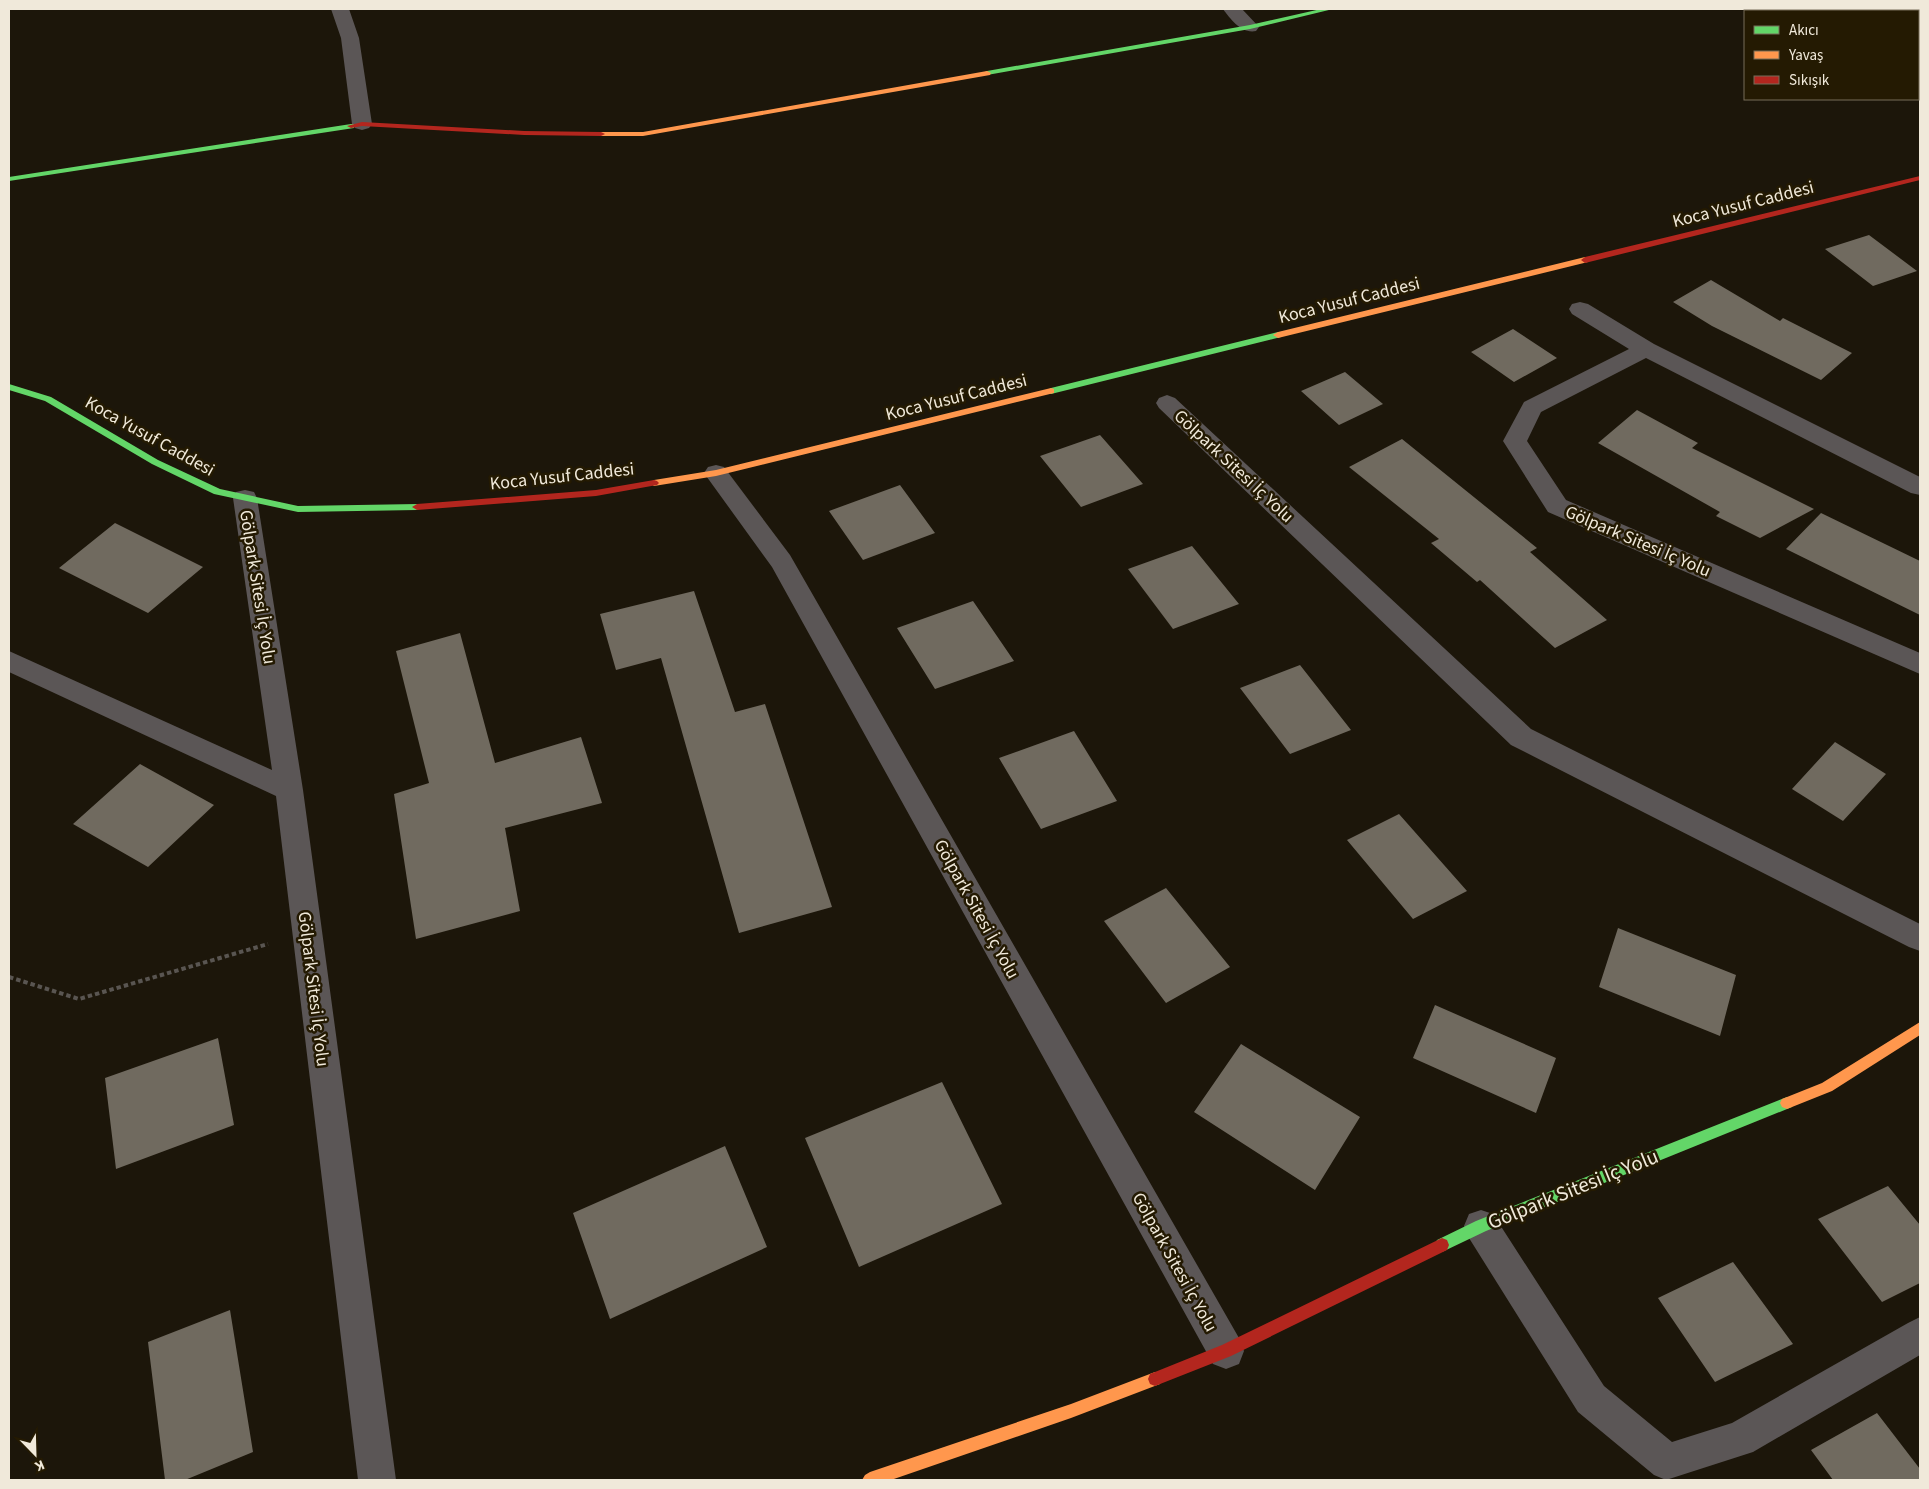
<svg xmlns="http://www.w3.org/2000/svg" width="1929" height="1489" font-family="'Source Sans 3',sans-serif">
<rect width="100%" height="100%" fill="#1c160a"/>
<path fill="#706a5f" d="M1869,235L1917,271L1873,286L1825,249Z
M1711,280L1780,321L1783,318L1852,353L1821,380L1712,326L1673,302Z
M1513,329L1557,358L1514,382L1471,352Z
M1345,372L1383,404L1339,425L1301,391Z
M1637,410L1698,443L1692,448L1814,509L1760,538L1716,516L1720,512L1598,443Z
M1100,435L1143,484L1081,507L1040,456Z
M1402,439L1537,548L1530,552L1607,620L1555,648L1480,580L1477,582L1431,543L1439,539L1349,467Z
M900,485L935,533L863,560L829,511Z
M1821,513L1920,561V615L1786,549Z
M115,523L203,567L148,613L59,568Z
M1192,546L1239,604L1173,629L1128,569Z
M694,591L735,712L765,704L832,907L739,933L661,658L616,670L600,614Z
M973,601L1014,661L935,689L897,628Z
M460,633L495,763L581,737L602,803L505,828L520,911L416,939L394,794L429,783L396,651Z
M1300,665L1351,730L1290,754L1240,688Z
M1074,731L1117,801L1041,829L999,758Z
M1835,742L1886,774L1843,821L1792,789Z
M140,764L214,805L148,867L73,824Z
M1399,814L1467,891L1413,919L1347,840Z
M1166,888L1230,967L1166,1003L1104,921Z
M1618,928L1736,975L1720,1036L1599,987Z
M1435,1005L1556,1058L1536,1113L1413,1058Z
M218,1038L234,1125L116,1169L105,1078Z
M1241,1044L1360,1117L1315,1190L1194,1112Z
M942,1082L1002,1204L859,1267L805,1138Z
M725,1146L767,1247L610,1319L573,1213Z
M1888,1186L1920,1225V1283L1882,1302L1818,1219Z
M1733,1262L1793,1344L1715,1382L1658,1298Z
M230,1310L253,1452L185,1480H165L148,1342Z
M1877,1413L1920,1469V1480H1833L1811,1450Z"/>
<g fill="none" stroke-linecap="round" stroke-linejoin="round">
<path stroke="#595551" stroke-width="4" stroke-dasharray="4.5 3" stroke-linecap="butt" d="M9,977L79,999L268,944"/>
<path fill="#5b5656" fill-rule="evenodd" d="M1880,9H1898L1900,11H1882Z"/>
<path fill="#5b5656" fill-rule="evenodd" d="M331,9H349L359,38L372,124L369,128L362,130L355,128L352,124L341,38Z
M1223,9H1242L1259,27L1256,31C1242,34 1231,20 1223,9Z
M1580,302L1588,304L1654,344L1920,477V495L1911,493L1646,358L1541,412L1527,441L1566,500L1920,653V674L1548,512L1503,441L1524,402L1629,349L1572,314L1569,309L1572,304Z
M1167,395L1175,398L1531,729L1920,924V951L1909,947L1511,745L1159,408L1156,403L1159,398Z
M716,465L724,467L790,555L1239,1338L1244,1351L1239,1364L1226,1369L1213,1364L772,567L704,473L708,467Z
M245,490L254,492L257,498L303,790L396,1480H358L276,796L9,672V651L272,770L233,498L236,492Z
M1481,1210L1493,1214L1604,1386L1672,1442L1732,1423L1908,1323L1920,1317V1355L1753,1452L1666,1480L1654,1475L1578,1412L1469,1238L1464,1226L1469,1214Z"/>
<path fill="#63d668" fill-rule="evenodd" d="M1321,9H1333L1250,29L987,75L983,73L987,71L1250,25Z
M351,124H354V128L9,181V177Z
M1278,332L1283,335L1281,337L1051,394L1046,391L1051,388Z
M9,384L51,397L158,460L220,489L298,506L417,504L422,507L417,510L298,512L214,494L152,464L45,401L9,390Z
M1787,1097L1792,1099L1794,1103L1792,1107L1486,1231L1442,1252L1437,1250L1435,1245L1437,1240L1476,1221Z"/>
<path fill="#ff974d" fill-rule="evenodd" d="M987,71L991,73L990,75L643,136H601L597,134L601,132H643Z
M1585,257L1588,258V262L1278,338L1273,335L1278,332Z
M1051,388L1054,389V393L716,476L654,486L649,483L654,480L716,470Z
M1920,1022V1035L1832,1091L1787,1109L1782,1107L1780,1103L1782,1099L1822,1083Z
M1155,1372L1160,1374L1162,1379L1160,1384L1071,1418L891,1480H862L865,1475L870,1472L1071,1404Z"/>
<path fill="#b3261e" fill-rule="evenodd" d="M362,122L524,131L601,132L605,134L601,136L524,135L362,126L351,128L347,126Z
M1920,176V180L1585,263L1581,260L1585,257Z
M654,480L657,481L659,483L657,485L596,496L417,510L412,507L417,504L596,490Z
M1442,1238L1447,1240L1449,1245L1447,1250L1231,1356L1155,1386L1150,1384L1148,1379L1150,1374L1222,1345Z"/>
</g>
<g text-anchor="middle" stroke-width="5" stroke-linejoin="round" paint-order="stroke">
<g font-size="18" fill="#f0e9da" stroke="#241a02">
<text transform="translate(1743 204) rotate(-14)" y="6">Koca Yusuf Caddesi</text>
<text transform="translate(1349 300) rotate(-14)" y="6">Koca Yusuf Caddesi</text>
<text transform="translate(956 397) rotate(-14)" y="6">Koca Yusuf Caddesi</text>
<text transform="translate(150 436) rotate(29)" y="6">Koca Yusuf Caddesi</text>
<text transform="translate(1234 466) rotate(43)" y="6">Gölpark Sitesi İç Yolu</text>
<text transform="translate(562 476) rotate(-6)" y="6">Koca Yusuf Caddesi</text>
<text transform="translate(1638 541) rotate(23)" y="6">Gölpark Sitesi İç Yolu</text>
<text transform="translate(258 587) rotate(81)" y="6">Gölpark Sitesi İç Yolu</text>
<text transform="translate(977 909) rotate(61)" y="6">Gölpark Sitesi İç Yolu</text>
<text transform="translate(314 989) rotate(83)" y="6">Gölpark Sitesi İç Yolu</text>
<text transform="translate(1175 1262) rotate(61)" y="6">Gölpark Sitesi İç Yolu</text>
</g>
<g font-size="21" fill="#f0e9da" stroke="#241a02">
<text transform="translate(1573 1189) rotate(-22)" y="7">Gölpark Sitesi İç Yolu</text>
</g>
</g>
<rect width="1929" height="1489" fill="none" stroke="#f0e9da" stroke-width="20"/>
<rect x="1744" y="10" width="175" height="90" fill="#241a02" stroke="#766d58"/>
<rect x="1754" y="26" width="25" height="8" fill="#63d668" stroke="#766d58"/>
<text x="1789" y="35" font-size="15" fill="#f0e9da">Akıcı</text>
<rect x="1754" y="51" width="25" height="8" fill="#ff974d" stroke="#766d58"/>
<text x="1789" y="60" font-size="15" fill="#f0e9da">Yavaş</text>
<rect x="1754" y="76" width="25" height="8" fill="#b3261e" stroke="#766d58"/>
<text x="1789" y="85" font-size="15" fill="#f0e9da">Sıkışık</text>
<g transform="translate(35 1454) rotate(157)" stroke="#241a02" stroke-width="4" paint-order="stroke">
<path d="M0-4L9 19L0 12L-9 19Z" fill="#f0e9da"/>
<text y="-8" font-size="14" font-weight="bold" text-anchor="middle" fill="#f0e9da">K</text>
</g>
</svg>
